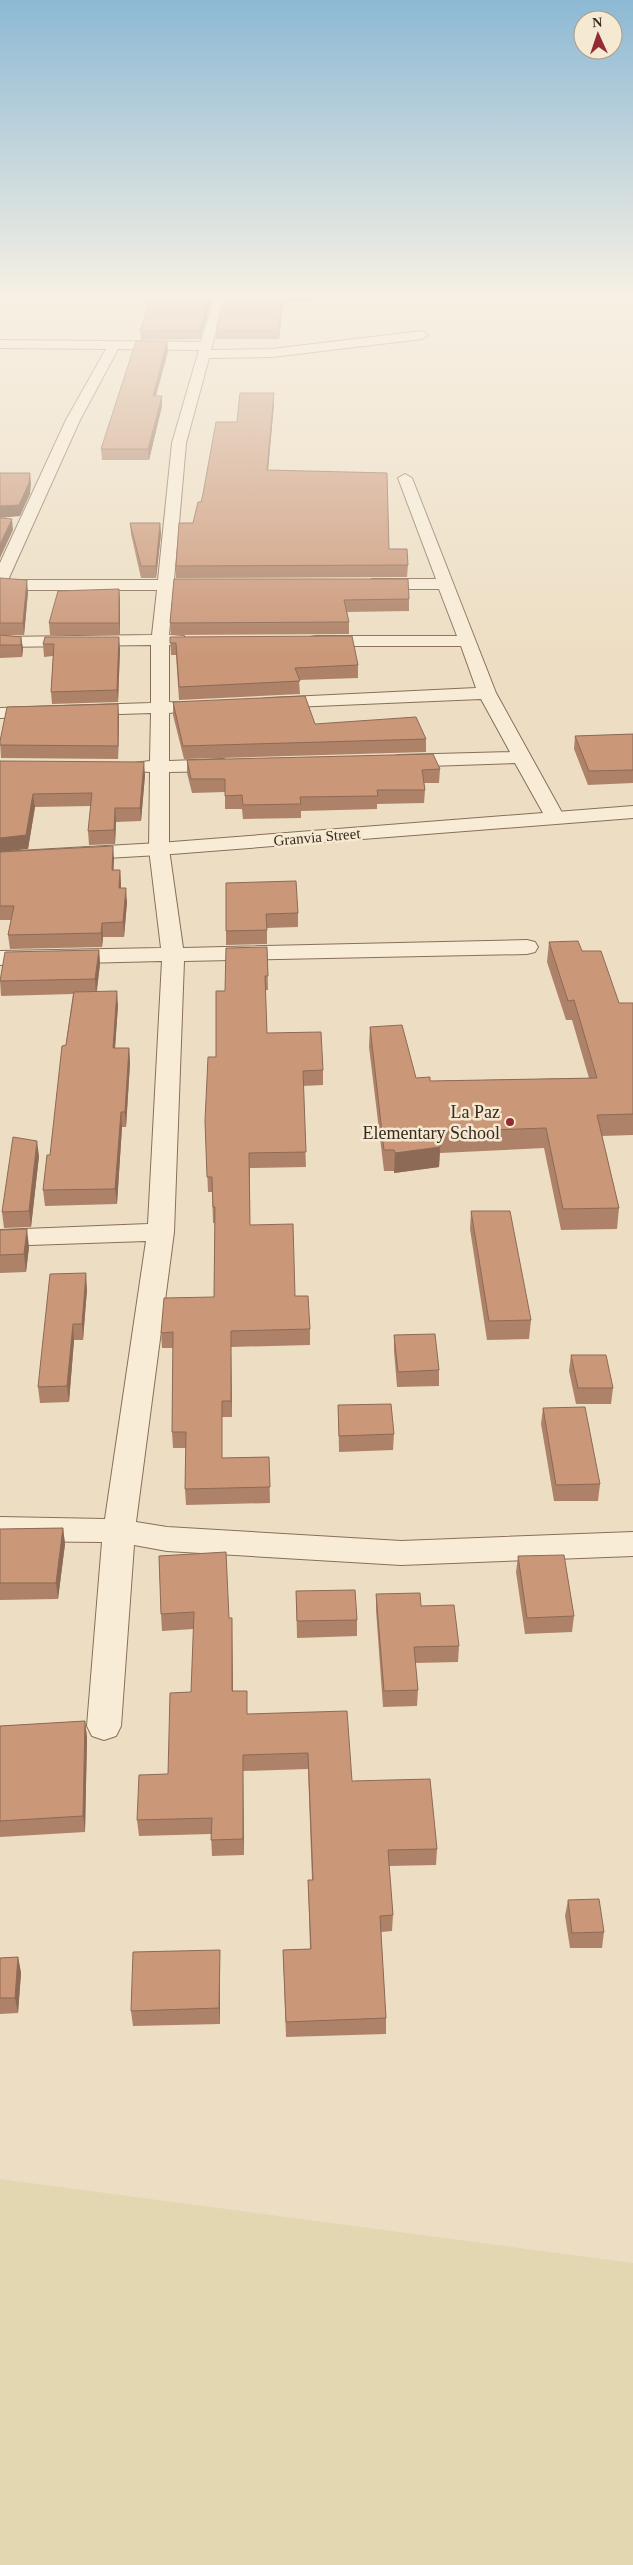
<svg xmlns="http://www.w3.org/2000/svg" width="633" height="2565" font-family="'Times New Roman',serif">
<rect width="100%" height="100%" fill="#eddec3"/>
<path fill="#e2d7b0" d="M0,2179L633,2263V2565H0Z"/>
<g fill="none" stroke-linecap="round" stroke-linejoin="round">
<defs>
<path id="minor" d="M214,298H225L211,350L272,349L422,331L428,335L422,339L272,357L209,358L186,443L174,580H186L194,585L186,590H173L169,635L184,636L186,640L184,644L169,645V702L185,703L188,707L185,711L169,713V761L223,759L230,761L233,765L230,769L223,771L169,772V849L183,948L527,940L535,942L538,947L535,952L527,954L184,961L174,1232L136,1522L167,1527L401,1541L633,1532V1556L401,1565L167,1551L134,1545L121,1726L116,1736L104,1740L92,1736L87,1726L102,1542L0,1541V1517L105,1519L146,1241L0,1246V1230L148,1224L162,961L0,965V951L161,948L149,849L150,772L134,771L131,767L134,763L150,761L151,713L0,718V708L151,703V645L0,647V637L152,635L157,590H0V563L66,420L106,349L0,348V340L201,342ZM118,349L199,350L172,443L158,580H8L80,420Z
M405,474L412,478L496,693L565,818L562,822H548L515,763L399,767L392,765L390,761L392,757L399,755L510,752L481,699L269,708L263,707L260,703L263,699L269,698L476,688L461,646H316L310,645L308,641L310,637L316,636H457L439,589H372L364,584L372,579H436L398,478Z"/>
<path id="tertiary" d="M633,806V818L159,855L0,864V852L159,843Z"/>
</defs>
<use href="#minor" stroke="#876f5a" stroke-width="2"/>
<use href="#tertiary" stroke="#876f5a" stroke-width="2"/>
<use href="#minor" fill="#f8ecd6" fill-rule="evenodd"/>
<use href="#tertiary" fill="#f8ecd6" fill-rule="evenodd"/>
</g>
<path fill="#ae8268" d="M212,298L200,339L141,340L140,331Z
M224,298H314V302H283L279,339H216V330Z
M167,342L168,351L156,396H162V406L149,460H102L101,449Z
M274,404L268,470L389,549L408,565L407,577L176,578V566L193,523L201,502L237,422Z
M130,523H160L161,534L156,578H141L131,534Z
M0,578L28,592L24,635H7L21,637L23,649L22,657L0,658Z
M174,579L409,599V611L347,612L349,622V634L171,635L170,623Z
M119,589L120,601V635H50L49,623Z
M45,637L120,649L118,702L52,704L51,692L53,656L44,657L43,644Z
M170,637L358,665V678L299,680L300,694L179,700L176,655H171Z
M173,702L315,724L426,739V752L184,759L173,715Z
M119,717L118,759L1,758L0,741Z
M633,734V783L588,785L574,749L575,736Z
M187,760L440,769L439,783H424L425,790L424,803L377,804V809L301,811V818L243,819L242,809H225V792L192,793L187,773Z
M0,761L145,775L141,821L116,822L115,844L89,845L88,831L91,806L35,807L28,849Z
M0,852L114,859L113,870H120L121,888L127,902L124,937H103L102,947L10,949L8,935L11,920H0Z
M226,883L298,913V927L267,928V944L226,945Z
M549,942L582,951L619,1003H633V1135L602,1136L619,1208L617,1229L561,1230L544,1148L440,1153L439,1167L394,1173V1171H384L369,1047L370,1027L416,1078L430,1081L589,1078L572,1020H566L547,962Z
M267,947L268,990H265L267,1033L323,1070V1085L303,1086L306,1167L250,1168V1225L295,1296L310,1329V1345L231,1347L232,1417H222V1458L269,1457L270,1503L186,1505L185,1489L186,1448H173L172,1432L173,1348H162L161,1333L214,1297L215,1223H213L212,1192H208L205,1121L216,1057L225,991Z
M99,950L100,964L97,991L118,1005L115,1048H129L130,1063L126,1127H122L117,1204L45,1206L43,1190L50,1155L73,994L1,996L0,980Z
M39,1156L31,1227L4,1228L2,1212Z
M471,1211L531,1320L529,1339L487,1340L470,1229Z
M0,1230L29,1247L26,1272L0,1273Z
M87,1289L83,1340H74L69,1402L40,1403L38,1387Z
M394,1335L439,1370V1386L397,1387L394,1351Z
M571,1355L613,1388L611,1404H576L569,1371Z
M338,1405L394,1434L393,1450L339,1452Z
M543,1408L600,1484L598,1501H554L541,1424Z
M63,1528L65,1544L58,1599L0,1600V1529Z
M159,1556L229,1618H232L233,1691L247,1714L352,1781L437,1849L436,1865L389,1866L393,1915L392,1931L381,1932L386,2018V2034L286,2037L283,1950L310,1949L308,1880H312L308,1769L243,1771L244,1855L212,1856L211,1834L139,1836L137,1820L168,1774L191,1692L194,1629L162,1631L161,1614Z
M518,1556L574,1616L572,1632L525,1634L516,1572Z
M296,1591L357,1620V1636L297,1638Z
M376,1594L421,1606L459,1646L458,1662L415,1663L418,1690L417,1706L383,1707L376,1610Z
M85,1721L87,1738L85,1832L0,1837V1726Z
M568,1900L604,1932L602,1948H570L565,1916Z
M18,1957L21,1973L18,2013L0,2014V1958Z
M220,1966V2024L133,2026L131,2011Z"/>
<path fill="#8d6a55" d="M209,298H212L200,339V330Z
M282,298L283,302L279,339V330Z
M167,342L168,351L153,406V396Z
M274,393V404L267,481V470Z
M162,396V406L149,460L148,449Z
M30,473L31,484L30,494L20,516L0,518V506Z
M12,519L13,530L0,558V544Z
M160,523L161,534L156,578V566Z
M27,580L28,592L24,635L23,623Z
M119,589L120,601V635L119,623Z
M21,637L23,649L22,657L21,645Z
M119,637L120,649L118,702L117,690Z
M118,704L119,717L118,759Z
M144,762L145,775L141,821L140,808Z
M33,794L35,807L28,849L0,852V838Z
M115,808L116,822L115,844L114,830Z
M113,846L114,859L113,884L112,870Z
M120,870L121,884L120,902L119,888Z
M126,888L127,902L124,937L123,922Z
M102,923L103,937L102,947L101,933Z
M99,950L100,964L96,994L95,979Z
M117,991L118,1005L114,1063L113,1048Z
M129,1048L130,1063L126,1127L125,1112Z
M121,1112L122,1127L117,1204L115,1189Z
M37,1141L39,1156L31,1227L29,1211Z
M440,1147L439,1167L394,1173L395,1153Z
M27,1229L29,1247L26,1272L24,1254Z
M86,1273L87,1289L83,1340L82,1324Z
M73,1324L74,1340L69,1402L67,1386Z
M231,1331V1347L232,1417L231,1401Z
M63,1528L65,1544L58,1599L56,1583Z
M232,1618V1634L233,1707L232,1691Z
M85,1721L87,1738L85,1832L83,1816Z
M243,1755V1771L244,1855L243,1839Z
M220,1950V2024L219,2008Z
M18,1957L21,1973L18,2013L15,1998Z"/>
<path fill="#ca9779" stroke="#8d6a55" d="M151,298H209L200,330L140,331Z
M224,298H282L279,330H216Z
M136,341L167,342L153,396H162L148,449H101Z
M240,393H274L267,470L387,473L389,549H407L408,565L176,566L179,523H193L198,502H201L203,494L216,422H237Z
M0,473H30L29,483L19,505L0,506Z
M0,518L12,519L0,544Z
M130,523H160L156,566H141Z
M0,578L27,580L23,623H0Z
M174,579H408L409,599L344,600L349,622L170,623Z
M119,589V623H49L58,591Z
M0,635L21,637V645H0Z
M352,636L358,665L295,668L300,681L179,687L176,643H170V637Z
M45,637H119L117,690L51,692L54,644H43Z
M305,696L315,724L416,717L426,739L183,746L173,702Z
M118,704V746L0,745V741L7,707Z
M633,734V770L589,771L575,736Z
M433,754L440,769L422,770L425,790H377L378,796L300,797L301,804L243,805L242,795L225,796V779H191L187,760Z
M0,761L144,762L140,808H115L114,830L88,831L92,793L33,794L26,835L0,838Z
M113,846L112,870H120L119,888H126L123,922L102,923L101,933L8,935L14,906H0V852Z
M296,881L298,913L266,914L267,930L226,931V883Z
M578,941L582,951H601L619,1003H633V1114L597,1115L619,1208L563,1209L546,1128L438,1132L440,1147L395,1153L394,1150H384L370,1027L402,1025L416,1078L430,1077V1081L597,1078L574,1000L568,1001L549,942Z
M267,947L268,976H265L267,1033L321,1032L323,1070L303,1071L306,1152L249,1153L250,1225L293,1224L295,1296H308L310,1329L231,1331V1401H222V1458L269,1457L270,1487L185,1489L186,1432H172L173,1332L161,1333L164,1298L214,1297L215,1207H213L212,1177H207L205,1121L208,1057H216V991H225L226,948Z
M99,950L95,979L0,981L5,952Z
M117,991L113,1048H129L125,1112H121L115,1189L43,1190L47,1155H50L62,1046L66,1045L74,992Z
M13,1137L37,1141L29,1211L2,1212Z
M471,1211H510L531,1320L489,1321Z
M27,1229L24,1254L0,1255V1230Z
M86,1273L82,1324H73L67,1386L38,1387L50,1274Z
M435,1334L439,1370L398,1372L394,1335Z
M571,1355H606L613,1388H578Z
M391,1404L394,1434L339,1436L338,1405Z
M585,1407L600,1484L556,1485L543,1408Z
M63,1528L56,1583H0V1529Z
M226,1552L229,1618H232V1691H247V1714L347,1711L352,1781L430,1779L437,1849L388,1850L393,1915L380,1916L386,2018L286,2022L283,1950L311,1949L308,1880H313L308,1753L243,1755V1839L211,1840L212,1818L137,1820L139,1775L168,1774L170,1693L191,1692L194,1612L161,1614L159,1556Z
M564,1555L574,1616L527,1618L518,1556Z
M355,1590L357,1620L297,1621L296,1591Z
M420,1593L421,1606L454,1605L459,1646L414,1647L418,1690L384,1691L376,1594Z
M85,1721L83,1816L0,1821V1726Z
M599,1899L604,1932L572,1933L568,1900Z
M220,1950L219,2008L131,2011L133,1952Z
M18,1957L15,1998H0V1958Z"/>
<linearGradient id="sky" x2="0" y2="1"><stop stop-color="#8db9d4"/><stop offset="0.45" stop-color="#f7f0e4"/><stop offset="1" stop-color="#f7f0e4" stop-opacity="0"/></linearGradient>
<rect width="633" height="657" fill="url(#sky)"/>
<circle fill="#942b32" stroke="#f5e9d2" stroke-width="2" cx="510" cy="1122" r="5"/>
<g text-anchor="middle" stroke-width="5" stroke-linejoin="round" paint-order="stroke">
<g font-size="15" fill="#37291e" stroke="#f5e9d2">
<text transform="translate(317 837) rotate(-5)" y="5">Granvia Street</text>
</g>
<g font-size="18" fill="#37291e" stroke="#f5e9d2" text-anchor="end">
<text x="500" y="1118">La Paz<tspan x="500" dy="21">Elementary School</tspan></text>
</g>
</g>
<g transform="translate(598 35) rotate(357)"><circle r="24" fill="#f5e9d2" stroke="#a99c8a"/>
<path d="M0-4L9 19L0 12L-9 19Z" fill="#942b32"/>
<text y="-8" font-size="14" font-weight="bold" text-anchor="middle" fill="#37291e">N</text>
</g>
</svg>
